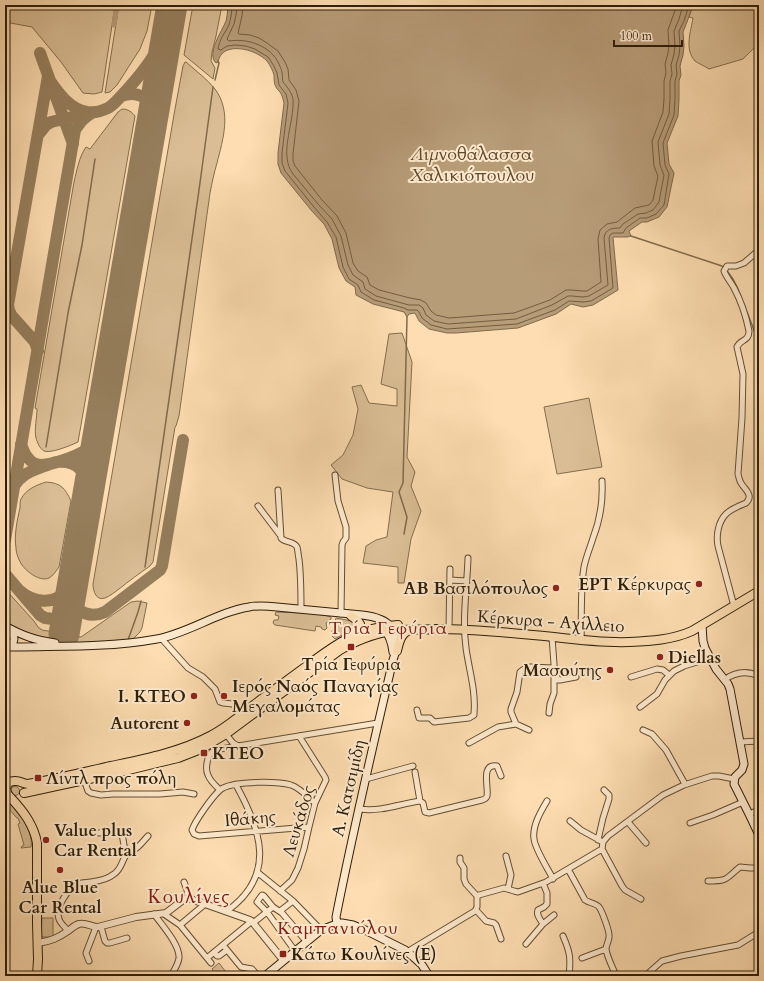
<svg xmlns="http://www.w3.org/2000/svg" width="764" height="981" font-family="Cardo,serif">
<rect width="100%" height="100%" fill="#fdddb1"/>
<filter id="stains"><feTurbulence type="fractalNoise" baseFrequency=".005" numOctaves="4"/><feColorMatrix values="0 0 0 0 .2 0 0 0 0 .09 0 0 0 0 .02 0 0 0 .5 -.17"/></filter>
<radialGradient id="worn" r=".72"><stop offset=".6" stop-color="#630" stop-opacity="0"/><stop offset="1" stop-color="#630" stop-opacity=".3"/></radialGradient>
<path fill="#dabd94" stroke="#846e4e" d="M5,5H115L102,92L94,94L83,93L61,62L32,27L5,22Z
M119,5H152L147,31L140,49L117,85L110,92L105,93Z
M193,5H222L216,36L212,52L211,61L215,68L213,79L184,55Z
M695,5H721L723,8L738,9L744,5H759V41L757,45L743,59L709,69C705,66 699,64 695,61C684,49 691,31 693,18L689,17L692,8Z
M185,62H186C196,71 207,79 215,89C232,112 223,139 217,163C214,173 212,183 210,193L179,416L176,426L175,427L153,562L150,566C140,573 129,581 119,589C115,592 110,596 105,598C96,601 93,591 93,584L175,109L183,66Z
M122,109C128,109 132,112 135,116L78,442C72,445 50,454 44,451C40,449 37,442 36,438C34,430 37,417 37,409L35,408L74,182C77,170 79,157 86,147L90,149L118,112Z
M402,333L412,362L407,457L415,472L411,486L421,511L411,539L404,583H398V567L363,563L366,546L376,540L387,537L393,492L367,488L342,479L331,465L343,455L353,435L358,409L352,387L361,385L369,403L397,406V389L381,384L389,334Z
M589,398L602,467L557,474L544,407Z
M46,482C61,483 65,488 71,501L59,567C56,571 53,576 49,578C40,582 27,572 22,565C19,561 16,553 16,548C14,535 17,521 20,508C20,505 20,501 21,499C26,489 37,485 46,482Z
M5,589L34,621L38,627L42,630L81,637L131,602L138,601L147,603L142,628L140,632L132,640L82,643L47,639L27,634L5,623Z
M276,612C291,613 317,612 331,617V619L326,623L327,628L325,630L322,629L321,627L316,626L315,631L275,625L273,623L274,620H278L279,616L275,615Z
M336,618L352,621L356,625L354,628L335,639L331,635Z
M10.5 791a4.5 4.5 0 1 1 9 0a4.5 4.5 0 1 1-9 0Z
M5,802L8,803V805H10V804C20,808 34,837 31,847L21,848L22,846L24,845L18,824L20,823L18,818H17L5,805Z
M42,918H53V937H41Z
M219,963L229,976H217L212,969Z"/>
<path fill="#b79c78" stroke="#806a4b" d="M228,5H695L692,8L687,22L683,32L684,46L683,55L680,66L681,75L679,81V100L678,116L667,143L669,164L674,173L667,207L659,217L647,222H642L629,231L631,236L627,237H613L618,290L593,305L583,307L571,304L556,314L518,328L456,333H447L429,329L419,321L415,313L409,314L407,317L404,312L373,304L356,295L355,287L346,281L339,268L332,239L324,224L311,210L281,173L278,164V153L284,103C283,99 282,95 280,92C279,91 276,88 276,87C274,84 274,79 274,75C273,71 270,65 267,61C256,49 222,40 218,62L216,63C206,54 222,31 226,21C227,16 228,10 228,5Z"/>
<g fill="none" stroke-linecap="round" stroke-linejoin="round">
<path stroke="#725d40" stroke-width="1" d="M232,5C232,12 231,18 229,25C225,33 219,40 218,49L221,50L227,46L235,45L246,46L255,49L268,57L274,66L277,73L279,85L286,94L288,103L282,153V163L285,171L314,207L327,222L336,237L343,267L349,279L358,285L361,292L374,300L404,308L408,310H417L419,312L422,318L431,325L447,329L517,324L555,310L569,301L583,302L591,301L613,288L609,238L610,235L613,233H623L626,228L640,218H647L656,214L664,205L669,174L665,165L663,143L674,115L675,99V81L677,74L676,65L679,55L680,46L679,31L684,21L689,5
M237,5L236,15L234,24L227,39L229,41C248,38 271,46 279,64C280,67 282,70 282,73C283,76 282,80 283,82C284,83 287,87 287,87C291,92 294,98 293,104C293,126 279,155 293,174L318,204L332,219L341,236L348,265L353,275L363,282L365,289L376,296L409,305H419L423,308L426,315L434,321L448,324L516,319L552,305L568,296H572L583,297L589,296L608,285L604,238C605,229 612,228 620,228L623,224L638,214L646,213L653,210L659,202L664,175L660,165L658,142L669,114L670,99V81L672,74L671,65L674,54L675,46L674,31L679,19L683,5
M243,5L242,16L238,33L239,34L250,35L259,38L267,43L278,51L285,62L288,69L289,80L296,90L299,101L293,154V161L295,166L322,200L337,216L346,233L353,263L358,271L367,277L370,285L379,290L410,298L421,300L426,303L431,311L436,315L449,318L514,313L550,300L566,290H571L583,291H587L601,282L598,239L600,230L607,224L617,222L635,208L649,205L653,200L658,176L654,166L652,141L663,112L664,99V81L666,73L665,64L668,53L669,45L668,30L677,5"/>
<path stroke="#806a4b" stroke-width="1.5" d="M215,80L219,63L218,61
M631,236L722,266C732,274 737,285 741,297
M747,312L759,343
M46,447L68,313L82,245L95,159
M404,534L407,517L399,492L403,483L407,317
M145,567L199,190L213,87
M128,640L138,612L141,601"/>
<path stroke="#b79c78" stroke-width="5" d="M114,25L117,5"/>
<path stroke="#967e5c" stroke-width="12" d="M40,53L73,144
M50,81C59,94 70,109 87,112C94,113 102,111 108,108C114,105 119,98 124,93C137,79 150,64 159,46C165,34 169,19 172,5
M121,96C136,91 152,96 152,114C152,118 151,123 151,127
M38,135L46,125L51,122L89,113
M38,351L35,342L11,315L9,310L8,305L48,76
M21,444C23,449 24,454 28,458C31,462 37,465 42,465C55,464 83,455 92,445C95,442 97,438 98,434
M14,486C22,474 29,472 42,467C47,465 52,463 57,462C78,460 89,474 88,493
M5,540L75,130C81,121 84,117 94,112
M5,574L40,615L45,618L53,619
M72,586C72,590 71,594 72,598C76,614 92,618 105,612L160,570L162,566L183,440
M20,591C33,602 53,606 66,591C71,587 72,580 74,574"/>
<path stroke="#967e5c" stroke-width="31" d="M64,634L172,5"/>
<defs>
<path id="minor" d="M335,475L338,501L346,527V538L343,542L342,545L341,614
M278,490L281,538C285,543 294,541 297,547C298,550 298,555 299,559C301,576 301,592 301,609
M258,506L280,535
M450,580L467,581
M734,606L718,546C716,536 718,522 726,514C731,509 739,506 746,503C754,495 745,490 741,483C739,480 739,477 738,474L742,418L743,374L737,347C740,339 749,342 749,331C746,316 741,301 734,288C731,282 726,277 724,271L727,266H736L744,263L759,250
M449,629L450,569
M161,638L188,668L203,677L215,689L220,702L223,703L233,704L242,715
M581,641C582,617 580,591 584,567C586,557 590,548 593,538C600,520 603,500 602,481
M556,674L558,680H560L576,677
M631,677L657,669L663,670L669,675
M724,680C735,672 746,670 759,676
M640,707L657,694L665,680L674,671L684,666L710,658
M417,710L419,718H430L434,722L469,718L474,715V713C476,691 469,670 466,648C462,618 467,588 468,558
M549,713L550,704L554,693V664L552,637
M529,730L516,724L511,712V709L517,692L520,672L524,669L530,667L553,668
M643,730L652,734L666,750L685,784
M225,733L233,743L238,746
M740,742L759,741
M469,743L498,727L516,724
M415,772L420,801
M366,779L413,766
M84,780L88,791L91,793L101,795L113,794H160L183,792L194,794
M220,790C216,786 210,781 208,775C205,769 207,755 213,751C219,749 226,748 232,747L378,723
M547,801C541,811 532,826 534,839C535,849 548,869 553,879
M360,809C381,812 399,804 420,801L423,803L425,812L429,813L482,800C485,799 486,799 487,796C489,788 480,763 497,766L501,776
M749,814L759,810
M570,821L581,830L601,841
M628,822L646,843
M690,823L713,815L743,802
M309,827L199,836L194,834L192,830C195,821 215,792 223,788C236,781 277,781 291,785C300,788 308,797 315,803
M99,833L108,831L121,834C125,840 122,846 127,854
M598,840L603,818L609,799V795L604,790
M602,849L622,886L625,890L641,899
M506,856L511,875L508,889
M460,858V862L464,868V879L466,884L477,896
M568,869L585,900C589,903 596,903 599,907C602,911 610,932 609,937C609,941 606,945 606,949C607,957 613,968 616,976
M257,872L293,901L321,930
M708,881C729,881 725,879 740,867L750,868H759
M184,882L187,890L188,898
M280,891L292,880L298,868L304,849L309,827L315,803L326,780L325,777L299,736
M273,907L264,896L262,895L257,902L267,912L295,951
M476,910L486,921L494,923L496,925L501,939
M227,911C277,875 261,830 236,785
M280,911L293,901
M154,914C162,925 180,945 179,958C178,965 174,970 171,976
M164,914L180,925L211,963
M253,923L273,907L282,913L306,941
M543,924C540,919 536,915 538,910L544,907L547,904V893L543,883
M180,925L205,904
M101,927L105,941L107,943H110L127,938
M68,931C65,927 60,923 59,919C55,908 68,887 79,884C83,882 87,883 91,882C99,881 108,879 114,874C122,869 122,859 127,854C129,852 133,851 135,849C140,846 144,840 148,836
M563,936C570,952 571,958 569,976
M526,944L543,924L554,915
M223,945L241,967L252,969L258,976
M214,952L217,956H219L227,950
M407,952L475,911L477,907V897L479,895L504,888L514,891L518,892L546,882L602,849L603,842L608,836L663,795L684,785L712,776H719L734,779
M207,958L252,921
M582,958L606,949
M89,961L86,953L96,927
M645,976L662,961L681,956L738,945L759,932"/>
<path id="tertiary" d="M38,943C51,941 58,938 68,931C72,928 75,925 79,924C85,922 92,927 98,927L136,917L166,913L183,900L188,898L250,920L254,924L283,960"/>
<path id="secondary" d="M702,625L703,641L705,648L716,669L728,684L730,689L744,764L742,770L735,777L734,784L749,814L759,835
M5,626C23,636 35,640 55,643
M384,628C389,635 392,643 393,652
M12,630L14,639L12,647
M5,647C56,646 107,648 157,639C189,633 217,612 249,607C258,605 268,606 277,607L362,615C371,616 385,619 391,627C393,630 394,634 395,638C397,648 396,651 393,660C373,745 353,831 336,917L337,924
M265,976L321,930L334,925L342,923L353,925L365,930L405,950L412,956L422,965L429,976"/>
<path id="primary" d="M351,616L358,621L360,624L358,629L352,635
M397,651C399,642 401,633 410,630
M24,793L112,774L178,758L201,749L226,734L340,650C359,639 380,631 403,630C414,629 425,630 436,629C475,629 515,633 554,637C579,640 604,643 629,642C650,641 672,640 692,631L759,591
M10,797C4,791 5,780 16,781C20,781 24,784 28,784C56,779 84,772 111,766C144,759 180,752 210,736C228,727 243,713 259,701C275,689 292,677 308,665C337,643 360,627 398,625
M11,798C23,811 34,825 37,843V923L38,959L37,976"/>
</defs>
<use href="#minor" stroke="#624e32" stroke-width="7"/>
<use href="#tertiary" stroke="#624e32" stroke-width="8"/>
<use href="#secondary" stroke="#2e1e08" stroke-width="9"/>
<use href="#primary" stroke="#2e1e08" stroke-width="10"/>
<use href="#minor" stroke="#fee9cc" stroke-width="5"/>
<use href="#tertiary" stroke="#fee9cc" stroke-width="6"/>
<use href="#secondary" stroke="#fee9cc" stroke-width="7"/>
<use href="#primary" stroke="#fdddb1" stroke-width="8"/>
</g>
<g fill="#8f2418" stroke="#fee9cc" stroke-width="1.5">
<circle cx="699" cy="584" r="4"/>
<circle cx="556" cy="588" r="4"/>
<rect x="347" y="643" width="8" height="8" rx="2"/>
<circle cx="660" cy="657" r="4"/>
<circle cx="610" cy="670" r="4"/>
<circle cx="194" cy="696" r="4"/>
<circle cx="224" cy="696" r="4"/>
<circle cx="187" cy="723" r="4"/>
<rect x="200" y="749" width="8" height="8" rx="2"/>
<rect x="34" y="774" width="8" height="8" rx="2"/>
<circle cx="46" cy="840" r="4"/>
<circle cx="60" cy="870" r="4"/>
<rect x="279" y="950" width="8" height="8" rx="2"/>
</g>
<g text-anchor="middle" stroke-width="4" stroke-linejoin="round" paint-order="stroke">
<g font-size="17" font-weight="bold" fill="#2e1e08" stroke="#fee9cc" text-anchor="start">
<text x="691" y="590" text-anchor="end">ΕΡΤ Κέρκυρας</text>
<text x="548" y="594" text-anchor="end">ΑΒ Βασιλόπουλος</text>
<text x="668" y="663">Diellas</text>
<text x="351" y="670" text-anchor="middle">Τρία Γεφύρια</text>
<text x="602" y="676" text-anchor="end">Μασούτης</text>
<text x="232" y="692">Ιερός Ναός Παναγίας<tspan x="232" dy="20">Μεγαλομάτας</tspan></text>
<text x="186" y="702" text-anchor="end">Ι. ΚΤΕΟ</text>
<text x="179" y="729" text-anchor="end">Autorent</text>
<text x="212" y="759">ΚΤΕΟ</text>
<text x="46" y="784">Λίντλ προς πόλη</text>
<text x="54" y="836">Value plus<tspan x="54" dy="20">Car Rental</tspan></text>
<text x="60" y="893" text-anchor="middle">Alue Blue<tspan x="60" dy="20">Car Rental</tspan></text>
<text x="291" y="960">Κάτω Κουλίνες (E)</text>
</g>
<g font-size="17" fill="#2e1e08" stroke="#fee9cc">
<text transform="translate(551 621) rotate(4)" y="6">Κέρκυρα - Αχίλλειο</text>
<text transform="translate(348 788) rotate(-77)" y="6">Α. Κατσιμίδη</text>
<text transform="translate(250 818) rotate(-5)" y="6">Ιθάκης</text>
<text transform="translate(298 821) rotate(-73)" y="6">Λευκάδος</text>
</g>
<g font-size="18" font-style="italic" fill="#5e4a2f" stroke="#fee9cc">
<text x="472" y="160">Λιμνοθάλασσα<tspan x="472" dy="21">Χαλικιόπουλου</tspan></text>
</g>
<g font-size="18" letter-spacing="1" fill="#7a1f14" stroke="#fee9cc">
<text x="388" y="634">Τρία Γεφύρια</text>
<text x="338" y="934">Καμπανιόλου</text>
</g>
<g font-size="19" letter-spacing="1" fill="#7a1f14" stroke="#fee9cc">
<text x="189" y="903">Κουλίνες</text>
</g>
</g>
<rect width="764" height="981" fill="none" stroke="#fdddb1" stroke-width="20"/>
<rect x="6" y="6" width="752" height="969" fill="none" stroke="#2e1e08" stroke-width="2"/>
<rect x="10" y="10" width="744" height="961" fill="none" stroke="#2e1e08"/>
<path d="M614 40v6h68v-6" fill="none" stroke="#2e1e08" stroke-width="2"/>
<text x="620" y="40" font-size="12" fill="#2e1e08" stroke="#fee9cc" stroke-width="3" paint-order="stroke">100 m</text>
<rect width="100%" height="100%" filter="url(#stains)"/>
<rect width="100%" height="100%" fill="url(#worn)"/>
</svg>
